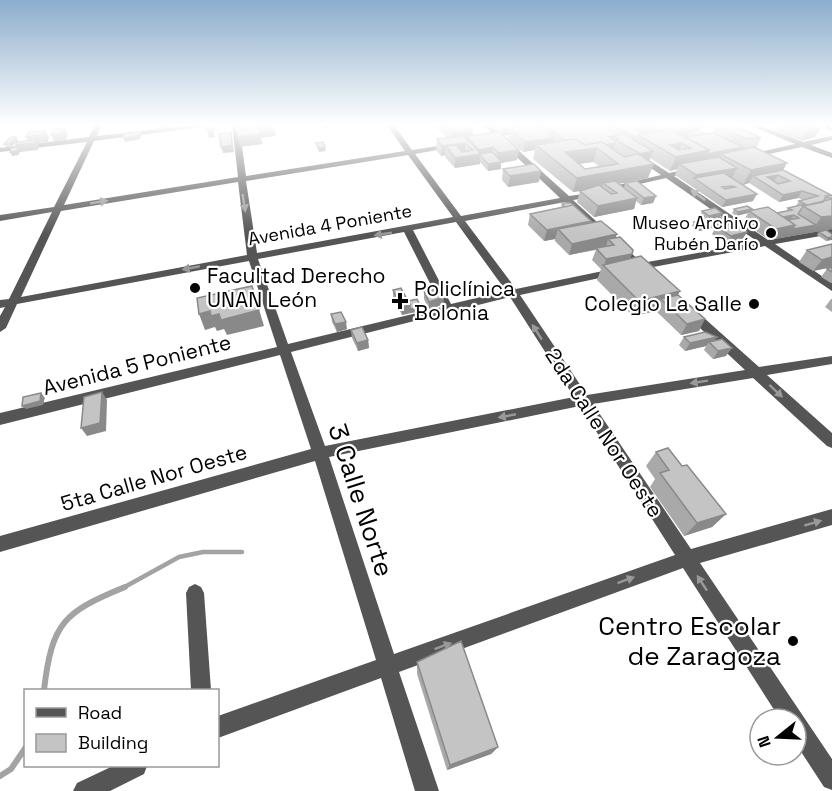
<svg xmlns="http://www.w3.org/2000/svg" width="832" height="791" font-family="'Space Grotesk',sans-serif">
<rect width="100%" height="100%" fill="#fff"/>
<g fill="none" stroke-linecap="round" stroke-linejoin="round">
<path stroke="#a3a3a3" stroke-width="4.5" d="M121,589L179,557L203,552H242"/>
<path stroke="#a3a3a3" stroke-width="6" d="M44,690C52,622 64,612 125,587
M0,776L11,769L26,747"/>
<path fill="#555" fill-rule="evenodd" d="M95,124H102L97,136L201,124H223L94,141L64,205L238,177L232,124H239L246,176L405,151L386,124H393L412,150L457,143L458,145L454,147L415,154L461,216L560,198L482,124H489L569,196L597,192V196L573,200L642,263L758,242L666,178L618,189V185L661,175L635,157V153H638L669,173L696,167V171L674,176L768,240L832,228V234L775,244L832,283V291L765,246L648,268L650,271L645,274L637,270L520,295L587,395L745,370L686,315V309H694L759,367L832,356V364L767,375L832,433V448L827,446L753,378L593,404L691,549L832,509V525L700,563L832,759V790L824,787L796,744V719H780L683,568L399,672L439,791H415L381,678L218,738V716L376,660L315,461L0,552V536L311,449L280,355L0,425V413L277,347L249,261L17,304L6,328L0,332V316L5,307L0,308V300L9,299L52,212L0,221V215L54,207L87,142L0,152V148L89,137ZM408,155L453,217L257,253L246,181ZM238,182L247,255L21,297L61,211ZM565,202L632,265L516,289L465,221ZM456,222L506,291L451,304L413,230ZM404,232L442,307L288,344L258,259ZM510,297L574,397L325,446L291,352ZM580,406L675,555L394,654L329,457Z
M746,124H756L803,142L832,136V140L811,145L832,153V158L802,147L746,159V155L795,144Z
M822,124H830L832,131Z
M195,584L201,587L204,593L211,690H191L186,593L189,587Z
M113,766H147L144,774L110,791H73L77,783Z"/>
</g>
<path fill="#a9a9a9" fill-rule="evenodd" d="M433,124H485V125L471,127L473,135L497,132L487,124H517L520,127L535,124H731L761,138L756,148L783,170L832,195V229L769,240L743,222L748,213L736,216L732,213L734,209L777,213L786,211L788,208L796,206L799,201L803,200L798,198L779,202L749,183L743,185L732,178L753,201L722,207L675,175L677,169L670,171L650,158L649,161L648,178L618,184L624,188L625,183L656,196L653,203L641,205L636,201L634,209L594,217L577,202L580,191H581L573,192L533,159L535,150L523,152L508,139L509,135H503L517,160L501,163V169L488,171L480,162V164L455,168L445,157V155L441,156L436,150L437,139L447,138ZM715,126L712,133L706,134L698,130ZM593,162L599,166L585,169L579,164Z
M777,124H823L815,137L802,141L774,131Z
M18,140L12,147H6L4,144Z
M503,169L539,182L508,187L502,180Z
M562,203L591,221L590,223L617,234L615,238L633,250L630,259L678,295L699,331L681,335L656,311L633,316L597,280L601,269L592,260L596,250L569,255L555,241V239L544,241L528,225L530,214L561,207Z
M702,211L722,213L720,217L726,224L747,232L742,240L726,244L712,234L716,227L699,231L692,226L694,222L702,221L699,218Z
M819,232L832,234L826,241L817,235Z
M807,250L832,267L813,271L799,262Z
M832,267V283H831L821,277L827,269Z
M393,290L408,301L421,307V311L402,315L393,297Z
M424,291L444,297L443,304L429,310L424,299Z
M831,299H832V312L825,307Z
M331,314L347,329L337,332L332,322Z
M351,330L368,340L369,348L358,351L352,338Z
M684,337L715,340L726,356L713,359L704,350L706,346L685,351L679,345Z
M656,452L682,466L726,514L712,527L684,536L650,487L655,479L646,466Z
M417,662L498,747L491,754L447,770L417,674Z"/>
<path fill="#898989" d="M167,124L166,129L159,130L158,126Z
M212,124L213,127L215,137L209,138L207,131Z
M324,124H348V125L325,128Z
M461,124H485V125L461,129Z
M697,124H722L715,125V126L689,131L687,137L662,133L697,126Z
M823,124L815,137L802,141L810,128Z
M274,126L276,136L261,138L263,144L240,147L238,137L259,128Z
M650,126L646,136L635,128Z
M520,127L510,129L509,135L502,136V129Z
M65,129L68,135L66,140L54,141L51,135Z
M473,130L472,140L466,136L465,141L452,142L453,132Z
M45,131L49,137L48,142L37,143L39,146L38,150L20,152L18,155L12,156L10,152L18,149L16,145L29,143L26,137Z
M140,132L141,136L140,139L125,142L123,138Z
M231,132L234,152L223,153L221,147Z
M613,136L610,144L615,143L612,153L597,148L593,162L562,166L565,152Z
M16,137L18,140L12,147L9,144Z
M554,138L552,148L536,145L535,150L523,152L525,142Z
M465,143V153L446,146L445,155L441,156L442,146Z
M682,143L677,156L709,150L743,147L738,158L720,154L717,161L679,164L677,169L670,171L676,157L670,145Z
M325,147L326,151L319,152L318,148Z
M493,147L492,158L480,155V164L455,168V158L478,154L479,150Z
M519,150L517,160L501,163V169L488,171V164L497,162L498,153Z
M653,151L648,165L635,168L640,154Z
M787,163L780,176L778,175L774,182L753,176L749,183L743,185L751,170Z
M654,164L648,178L607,186L603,183L602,187L573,192L577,178Z
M737,168L732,178H694L696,175Z
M541,171L539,182L508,187L510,176Z
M802,191L798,198L779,202L783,195Z
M757,194L753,201L722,207L726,200Z
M656,196L653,203L641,205L644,198Z
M637,198L634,209L594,217L598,206Z
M752,209L748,213L736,216L738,212Z
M722,213L718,221L705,223L709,216Z
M794,215L789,222L781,217Z
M832,216V229L769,240L776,229L795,225H816L821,217Z
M591,221L588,232L558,229L555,239L544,241L547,230Z
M727,222L725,226H716V227L699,231L701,227Z
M747,232L742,240L726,244L731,236Z
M617,234L613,244L608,239L606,247L569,255L572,244Z
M832,237V240L826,241L828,238Z
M632,254L627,266H604L606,259Z
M832,257V267L813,271L822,260Z
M252,286L264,326L227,335L224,329L217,331L215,327L205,330L199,314L210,311Z
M680,291L672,307L661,299L656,311L633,316L639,301Z
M444,297L443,304L429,310V302Z
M410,305V313L402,315L401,307Z
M421,307V311L410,313V309Z
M705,319L699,331L681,335L687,324Z
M346,322L347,329L337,332L335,324Z
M717,337L712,345L709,342L706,346L685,351L690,343Z
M368,340L369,348L358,351L357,343Z
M732,348L726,356L713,359L718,351Z
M102,392L107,400L106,431L87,436L81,428Z
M41,393L45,397L43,405L26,409L22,406Z
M726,514L712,527L684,536L697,523Z
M498,747L491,754L447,770L450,765Z"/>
<path fill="#c4c4c4" stroke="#898989" stroke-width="1.5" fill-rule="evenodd" d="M158,124H165V126H158Z
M206,124H212L213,131H207Z
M235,124H274V126L259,128L260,134L238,137Z
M444,124H468L473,130L453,132Z
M496,124H517L520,127L502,129Z
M535,124H536L554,138L525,142L510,129Z
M542,124H603L619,135L609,137L615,141V143L606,145L602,142L585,145L575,139L565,140Z
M603,124H615L608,126L607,127Z
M616,124H622L614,126L613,129L608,126Z
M623,124H695L699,126L674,131L670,129L658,131L650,126L635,128L644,134L638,135L637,138L614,126Z
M717,124H731L761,138H744L715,125Z
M799,124H823L810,128Z
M54,128L65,129L62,133L51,135Z
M670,129L709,150L676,157L638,135ZM682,143L691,148L679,150L670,145Z
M698,130L706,134L697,135L689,131Z
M30,131H45L44,135L26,137Z
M140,132L139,135L123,138L124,134Z
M231,132L232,145L221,147L219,134Z
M499,132L519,150L498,153L493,147L479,150L466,136Z
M713,133L743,147L707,154L709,150L685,137Z
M624,134L653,151L640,154L616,140L618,139L613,136Z
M464,136L481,154L455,158L446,146L456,145L462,152L473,150L465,143L442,146L437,139Z
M11,137H16L9,144H4Z
M575,139L585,145L602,142L624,157L638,154L654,164L577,178L536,145ZM597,148L618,164L585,169L565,152Z
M35,140L34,143L16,145L17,142Z
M323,142L325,147L318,148L316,143Z
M17,147L18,149L16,151L10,152L11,148Z
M754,147L787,163L751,170L720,154Z
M492,152L502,162L488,164L480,155L481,154H479Z
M719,157L737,168L696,175L679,164Z
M534,164L541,171L510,176L503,169Z
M783,170L831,195L826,196L823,202L803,206L798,214L816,225L793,229L795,225L788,220L799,218L794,215L783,217L777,213L792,210L788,208L805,204L799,201L818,196L802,191L783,195L753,176ZM778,175L790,181L778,184L767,177Z
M724,173L757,194L726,200L694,178ZM732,186L735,187L725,189L722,187Z
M615,181L637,198L598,206L580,191L599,185L611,194L617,193L603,183Z
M637,181L656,196L644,198L625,183Z
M832,195V199L826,196Z
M832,199V216L821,217L803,206Z
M562,203H570L574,206L573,205L565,207Z
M573,205L591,221L547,230L530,214Z
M747,206L752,209L738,212L734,209Z
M768,207L795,225L776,229L749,211Z
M715,208L722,213L709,216L702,211Z
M720,217L727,222L701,227L694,222Z
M601,221L617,234L572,244L558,229Z
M734,223L747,232L731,236L716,226Z
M826,230L832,234V237L828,238L819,232Z
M620,237L633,250L632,254L606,259L596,248L614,245L608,239Z
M832,244V257L822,260L807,250Z
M641,256L680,291L639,301L603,265Z
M832,267V272L827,269Z
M252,286L259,310L221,320L219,314L211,316L210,311L199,314L197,298Z
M401,288L410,305L401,307L393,290Z
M439,289L444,297L429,302L424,291Z
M678,295L705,319L687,324L661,299Z
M417,299L421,307L410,309V305L408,301Z
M341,312L346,322L335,324L331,314Z
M362,327L368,340L357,343L351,330Z
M705,332L717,337L690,343L684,337Z
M722,339L732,348L718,351L709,342Z
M102,392L100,423L81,428L84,397Z
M41,393L40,401L22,406L23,397Z
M668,448L682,466L687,465L726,514L697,523L660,473L669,470L656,452Z
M461,641L498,747L450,765L417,662Z"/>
<defs><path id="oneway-solid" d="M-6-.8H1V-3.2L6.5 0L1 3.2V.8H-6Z" transform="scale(1.5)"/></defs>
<g fill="#999">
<use href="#oneway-solid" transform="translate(698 195) rotate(-144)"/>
<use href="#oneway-solid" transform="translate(99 202) rotate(-9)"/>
<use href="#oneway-solid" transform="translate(244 203) rotate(81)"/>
<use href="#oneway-solid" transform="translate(383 234) rotate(171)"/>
<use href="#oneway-solid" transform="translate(191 268) rotate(169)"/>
<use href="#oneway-solid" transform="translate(537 332) rotate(-123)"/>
<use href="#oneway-solid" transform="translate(699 382) rotate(171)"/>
<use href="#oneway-solid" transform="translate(776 391) rotate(43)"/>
<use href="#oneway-solid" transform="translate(507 416) rotate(169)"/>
<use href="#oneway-solid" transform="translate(813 523) rotate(-16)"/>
<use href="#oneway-solid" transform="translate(626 580) rotate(-20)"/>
<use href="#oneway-solid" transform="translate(702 583) rotate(-123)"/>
<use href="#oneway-solid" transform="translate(443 646) rotate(-20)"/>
</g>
<linearGradient id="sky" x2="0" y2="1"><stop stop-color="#8cadcc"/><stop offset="0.53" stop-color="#fff"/><stop offset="1" stop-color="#fff" stop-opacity="0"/></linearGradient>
<rect width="832" height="235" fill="url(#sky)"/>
<g fill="#000" stroke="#fff" stroke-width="2">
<circle cx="771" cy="233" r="6"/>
<circle cx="195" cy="288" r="6"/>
<path d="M397 292h6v6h6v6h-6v6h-6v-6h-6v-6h6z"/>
<circle cx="754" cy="304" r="6"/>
<circle cx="793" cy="641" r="6"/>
</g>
<g text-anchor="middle" stroke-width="4.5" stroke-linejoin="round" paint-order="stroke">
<g font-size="18" fill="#000" stroke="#fff" text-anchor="end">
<text x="759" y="229">Museo Archivo<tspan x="759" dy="21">Rubén Darío</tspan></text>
</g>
<g font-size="18" fill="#000" stroke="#fff">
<text transform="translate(330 225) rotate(-10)" y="6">Avenida 4 Poniente</text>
</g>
<g font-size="21" fill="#000" stroke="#fff" text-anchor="start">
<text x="207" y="283">Facultad Derecho<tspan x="207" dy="24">UNAN León</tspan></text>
<text x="414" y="296">Policlínica<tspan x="414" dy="24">Bolonia</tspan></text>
<text x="742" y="311" text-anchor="end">Colegio La Salle</text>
</g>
<g font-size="21" fill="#000" stroke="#fff">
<text transform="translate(137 365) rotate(-14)" y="7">Avenida 5 Poniente</text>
<text transform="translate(604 433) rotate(57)" y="7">2da Calle Nor Oeste</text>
<text transform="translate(154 478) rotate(-16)" y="7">5ta Calle Nor Oeste</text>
</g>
<g font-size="26" fill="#000" stroke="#fff">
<text transform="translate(361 500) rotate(72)" y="9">3 Calle Norte</text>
</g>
<g font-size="26" fill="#000" stroke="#fff" text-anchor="end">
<text x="781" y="635">Centro Escolar<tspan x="781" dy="30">de Zaragoza</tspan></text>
</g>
</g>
<rect x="24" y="689" width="195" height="78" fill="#ffffff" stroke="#999999" stroke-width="1.5"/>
<rect x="36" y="708" width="30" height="9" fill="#555555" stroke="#999999" stroke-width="1.5"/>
<text x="78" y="719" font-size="18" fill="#000000">Road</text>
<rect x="36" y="734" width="30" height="18" fill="#c4c4c4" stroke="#999999" stroke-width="1.5"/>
<text x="78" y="749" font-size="18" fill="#000000">Building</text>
<g transform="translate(778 737) rotate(252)"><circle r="28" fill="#ffffff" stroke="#999999" stroke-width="1.5"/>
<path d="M0-4.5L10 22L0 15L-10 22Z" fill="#000000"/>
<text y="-9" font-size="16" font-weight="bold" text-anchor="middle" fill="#000000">N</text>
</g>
</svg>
